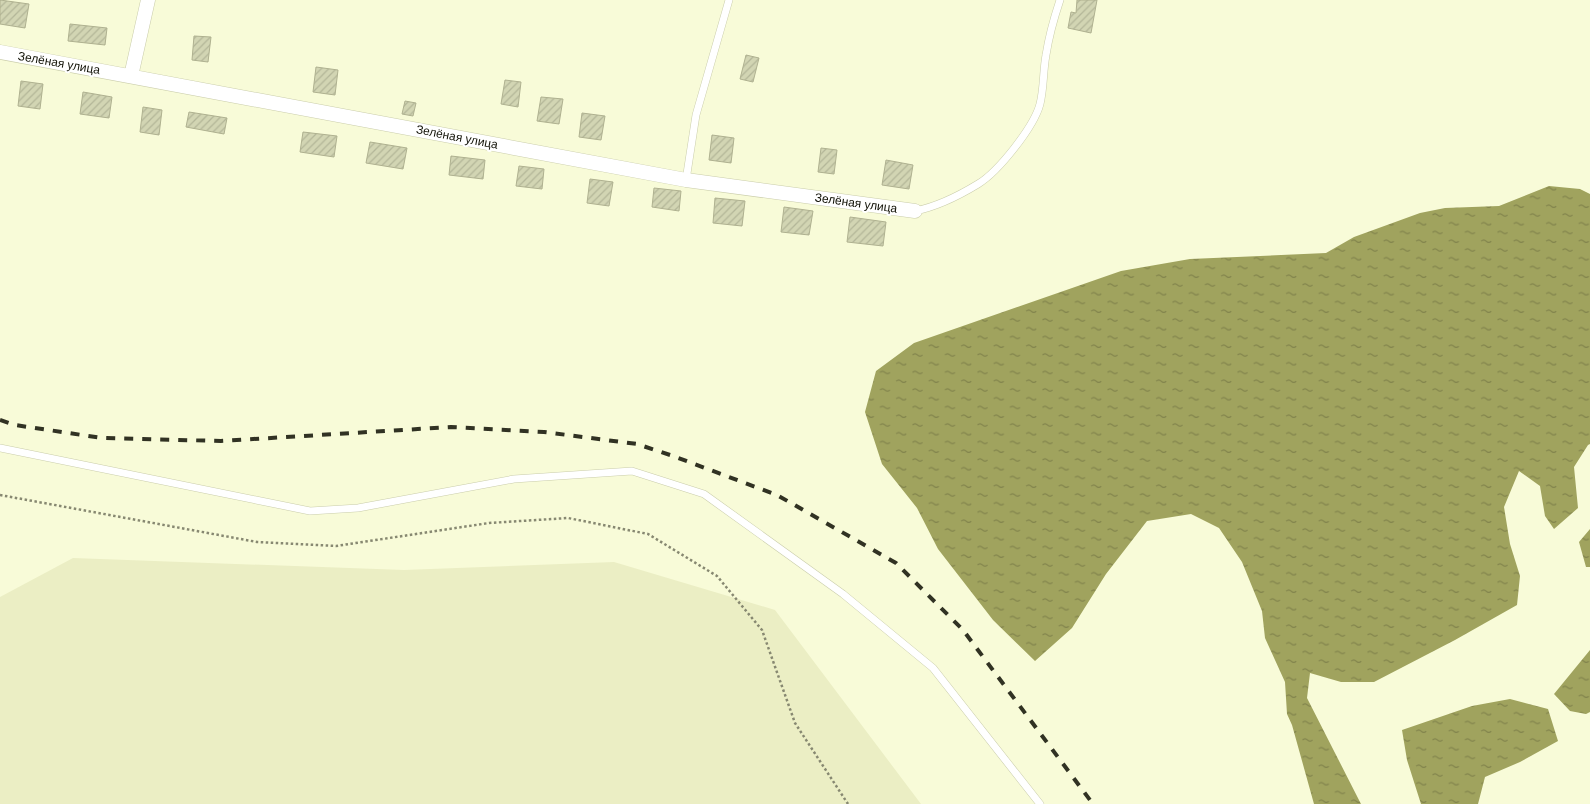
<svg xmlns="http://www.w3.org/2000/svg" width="1590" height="804" font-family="'DM Sans',sans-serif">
<defs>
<pattern id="water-ripples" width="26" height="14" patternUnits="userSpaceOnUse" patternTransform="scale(1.25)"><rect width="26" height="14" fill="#a0a35e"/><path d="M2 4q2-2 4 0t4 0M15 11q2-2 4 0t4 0" fill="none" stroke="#81834c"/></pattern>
<pattern id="building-hatch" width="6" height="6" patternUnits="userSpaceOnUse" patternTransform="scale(1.25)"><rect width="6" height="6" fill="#d2d5b3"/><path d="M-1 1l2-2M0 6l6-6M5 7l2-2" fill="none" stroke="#b3b698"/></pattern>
</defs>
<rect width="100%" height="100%" fill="#f8fbd8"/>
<path fill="#ebeec4" d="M73,558L404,570L614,562L775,610L921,804H0V597Z"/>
<path fill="url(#water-ripples)" d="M1549,186L1580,189L1590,194V444L1588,445L1574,467L1578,508L1554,529L1545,516L1540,486L1519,471L1504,507L1510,544L1520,576L1517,605L1455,640L1374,682H1341L1310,673L1307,698L1361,804H1314L1292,725L1287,714L1285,682L1265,638L1262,611L1242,562L1219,528L1191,514L1147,521L1106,574L1072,628L1035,661L993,620L938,549L917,508L882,464L865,412L876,371L914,343L1121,271L1190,259L1326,253L1354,237L1420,213L1445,208L1499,206Z
M1590,529V567H1586L1579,542Z
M1590,650V712L1586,714L1570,711L1554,694Z
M1510,699L1548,709L1558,741L1520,762L1485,777L1478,804H1421L1407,760L1402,730L1472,706Z"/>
<path fill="url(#building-hatch)" stroke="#afb190" d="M0,0L29,4L25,28L0,24Z
M1077,0H1097L1091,33L1068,28L1071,12L1076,13Z
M70,24L107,28L105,45L68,41Z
M194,36L211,37L208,62L192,60Z
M746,55L759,58L753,82L740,79Z
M316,67L338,70L335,95L313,92Z
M505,80L521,82L518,107L501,104Z
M21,81L43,84L40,109L18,106Z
M83,92L112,97L109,118L80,114Z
M541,97L563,99L559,124L537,121Z
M405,101L416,103L413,116L402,114Z
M143,107L162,110L159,135L140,132Z
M189,112L227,118L224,134L186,127Z
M582,113L605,116L601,140L579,137Z
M303,132L337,136L334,157L300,152Z
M712,135L734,138L731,163L709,160Z
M370,142L407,148L403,169L366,163Z
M821,148L837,150L834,174L818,172Z
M451,156L485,160L483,179L449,175Z
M886,160L913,165L909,189L882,185Z
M519,166L544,169L542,189L516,186Z
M590,179L613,182L609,206L587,203Z
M654,188L681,191L679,211L652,207Z
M715,198L745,201L742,226L713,223Z
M784,207L813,211L809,235L781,232Z
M850,217L886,222L883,246L847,242Z"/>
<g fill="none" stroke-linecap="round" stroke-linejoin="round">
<defs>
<path id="lane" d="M686,180L696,115L729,0
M915,211C935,207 960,195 978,184C998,172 1034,127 1040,104C1044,88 1043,71 1046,55C1049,36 1054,18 1060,0
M0,448L310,511L358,508L514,479L632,471L704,494L843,594L933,668L1040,804"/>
<path id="street" d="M0,52L686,180L915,211
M131,76L148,0"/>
</defs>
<use href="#lane" stroke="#cacdab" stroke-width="8"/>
<use href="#street" stroke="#cacdab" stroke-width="15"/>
<path stroke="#878871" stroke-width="2.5" stroke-dasharray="2.5 2.5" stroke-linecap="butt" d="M0,495L257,542L336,546L489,523L568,518L648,534L717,576L762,630L795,723L848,804"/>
<use href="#lane" stroke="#fff" stroke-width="7"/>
<use href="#street" stroke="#fff" stroke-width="14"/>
<path stroke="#313223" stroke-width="4" stroke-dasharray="9 9" stroke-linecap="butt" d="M0,420L15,425L102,438L221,441L451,427L544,432L637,444L673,456L777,495L896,563L963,630L1093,804"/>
</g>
<g text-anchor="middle" stroke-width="4" stroke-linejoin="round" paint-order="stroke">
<g font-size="12" fill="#101005" stroke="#fff">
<text transform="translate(59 63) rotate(10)" y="4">Зелёная улица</text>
<text transform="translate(457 137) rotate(11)" y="4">Зелёная улица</text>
<text transform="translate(856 203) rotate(8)" y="4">Зелёная улица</text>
</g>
</g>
</svg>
